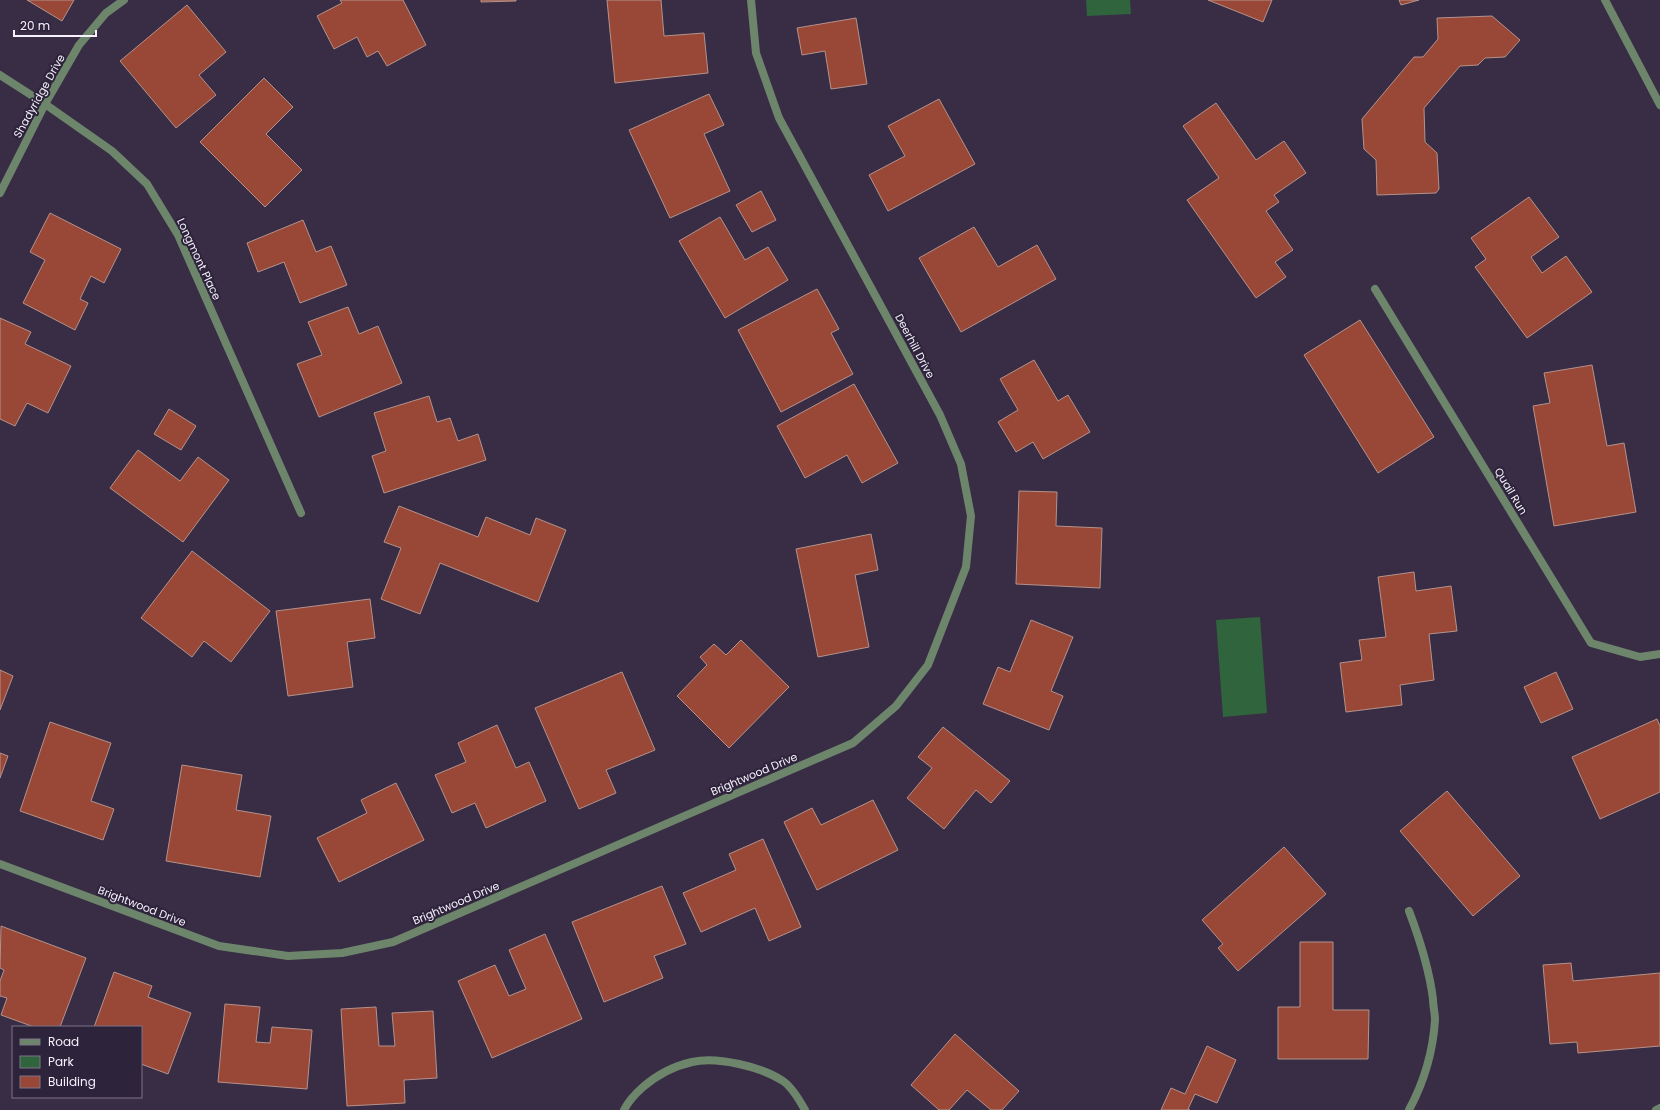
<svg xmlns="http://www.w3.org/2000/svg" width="1660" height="1110" font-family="Poppins,sans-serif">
<rect width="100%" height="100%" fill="#382d45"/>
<path fill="#30643c" d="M1086,0H1130L1131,14L1087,16Z
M1260,617L1267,713L1223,717L1216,620Z"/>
<path fill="#994838" stroke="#b5928b" d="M27,0H74L62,21Z
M340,0H403L426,45L387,66L378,51L367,57L357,37L334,49L317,16L342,3Z
M481,0H516V1L481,2Z
M607,0H661L664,36L704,33L708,73L615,83Z
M1208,0H1272L1263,22Z
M1399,0H1419L1401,5Z
M187,5L226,52L199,75L216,95L176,128L120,61Z
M1492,16L1520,40L1505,57L1485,58L1478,65L1460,66L1424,108L1425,142L1437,153L1439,189L1436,193L1377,195L1376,160L1364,149L1362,119L1414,57H1423L1438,39L1437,18Z
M856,18L867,84L831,89L825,51L802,55L797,28Z
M264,78L293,107L266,134L302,170L265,207L200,142Z
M709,94L724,125L704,134L730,191L670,218L629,130Z
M939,99L975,164L888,211L869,175L905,156L888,126Z
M1216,103L1256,160L1284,141L1306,173L1274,195L1279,202L1266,211L1293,250L1275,262L1286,277L1256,298L1187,200L1219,178L1183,126Z
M761,191L776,220L752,232L736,205Z
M1529,197L1559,237L1531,257L1542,273L1566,256L1592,292L1527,338L1475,267L1486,259L1471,238Z
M50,213L121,249L104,283L91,276L80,299L88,303L75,330L23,303L45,260L30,252Z
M720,217L745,260L768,247L788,280L725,318L679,241Z
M303,220L316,252L331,246L347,285L300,303L284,262L258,272L247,243Z
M974,227L998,267L1037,245L1056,279L961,332L919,258Z
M817,289L839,329L831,333L853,374L781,412L738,330Z
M348,307L359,334L378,326L402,383L319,417L297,364L322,355L308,322Z
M0,318L31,332L25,344L71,366L48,413L27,403L15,426L0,419Z
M1360,320L1434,437L1378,473L1304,355Z
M1034,360L1058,401L1068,395L1090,432L1043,459L1033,442L1016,452L998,422L1018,410L1000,379Z
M1592,365L1607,446L1624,443L1636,512L1554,526L1533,406L1550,403L1544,373Z
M854,384L898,463L862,483L847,455L805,478L777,426Z
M429,396L437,422L450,418L458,441L478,434L486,460L384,493L372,456L386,451L374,413Z
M169,409L196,426L181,450L154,434Z
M138,450L180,481L198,457L229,480L183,542L110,488Z
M1019,491L1057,492L1056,526L1102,528L1100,588L1016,584Z
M399,506L478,537L486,517L530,535L536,518L566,530L538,602L440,563L420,614L381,599L401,548L384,542Z
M871,534L878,570L855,575L869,647L818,657L796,549Z
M192,551L270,611L231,662L204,641L192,657L141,618Z
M1414,572L1416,591L1451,586L1457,631L1429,634L1434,680L1400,685L1402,705L1346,712L1340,663L1362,660L1359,640L1386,637L1378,577Z
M370,599L375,638L347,642L353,687L288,696L276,611Z
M1031,620L1073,637L1051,691L1063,696L1049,730L983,704L998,667L1010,672Z
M741,640L789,687L729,748L677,696L707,665L700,657L714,644L726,655Z
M0,670L13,676L0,710Z
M622,672L655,750L606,770L616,793L579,809L535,708Z
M1556,672L1573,709L1541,723L1524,687Z
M1657,719L1660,726V792L1600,819L1572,757Z
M50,722L111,743L91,801L114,809L103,840L20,811Z
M497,725L516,768L529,762L546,801L486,828L475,803L452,813L435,775L466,762L458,743Z
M943,727L1010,781L991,803L976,790L944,829L907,798L932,768L918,757Z
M0,753L8,756L0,778Z
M182,765L242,775L236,810L271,816L260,877L166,861Z
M396,783L424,840L339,882L317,838L367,813L361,800Z
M1447,791L1520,876L1473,916L1400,831Z
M873,800L898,850L817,890L784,822L812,808L821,825Z
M763,839L801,927L769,941L755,908L701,932L683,893L736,870L729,854Z
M1284,847L1326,894L1238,971L1218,948L1223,944L1202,920Z
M662,886L686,944L654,956L663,978L604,1002L572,922Z
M1,926L86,958L60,1027H34L1,1015L7,998L0,996V981L4,970L0,968Z
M545,934L582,1019L492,1058L458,981L495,965L509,996L526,989L509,950Z
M1300,942H1333V1010H1369L1368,1059H1278V1007H1300Z
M1571,963L1573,981L1660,973V1046L1578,1053L1577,1042L1550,1044L1543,965Z
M114,972L152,986L148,997L191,1013L168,1074L141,1064V1027H94Z
M225,1004L260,1007L256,1042L270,1043L272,1027L312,1030L307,1089L218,1082Z
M376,1007L379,1046H395L392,1013L433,1011L437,1078L404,1080L405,1103L347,1106L341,1009Z
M955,1034L1019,1091L1002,1110H991L967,1090L949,1110H939L911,1085Z
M1207,1046L1236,1060L1217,1103L1195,1094L1188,1109L1190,1110H1161L1171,1088L1185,1094Z"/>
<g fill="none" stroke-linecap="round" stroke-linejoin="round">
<path stroke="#6d866b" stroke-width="8" d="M1605,0L1660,105
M0,75L45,104L112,151L147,184L178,235L301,513
M0,193L45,104L79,45L106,13L124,0
M1375,289L1591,643L1640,657L1660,654
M0,864L219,946L288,956L342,953L393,942L853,743L896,706L928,665L966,567L971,516L961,464L940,415L779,118L756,53L751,0
M1409,911C1420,940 1429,968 1433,999C1433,1006 1435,1013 1435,1020C1433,1052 1424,1082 1409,1110
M624,1110C629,1100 635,1094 643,1087C657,1075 674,1066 692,1062C717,1056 762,1067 783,1081C792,1087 800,1101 805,1110"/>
<path stroke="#6d866b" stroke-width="8" d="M1656,1110L1660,1108"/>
</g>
<g text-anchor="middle" stroke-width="4" stroke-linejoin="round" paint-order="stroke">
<g font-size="11" fill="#f6f1fd" stroke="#2d233a">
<text transform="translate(39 96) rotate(-61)" y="4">Shadyridge Drive</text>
<text transform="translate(199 259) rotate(65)" y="4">Longmont Place</text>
<text transform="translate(915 346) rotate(62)" y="4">Deerhill Drive</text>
<text transform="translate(1511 491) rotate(59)" y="4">Quail Run</text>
<text transform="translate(754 774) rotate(-23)" y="4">Brightwood Drive</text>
<text transform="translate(456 903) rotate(-23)" y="4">Brightwood Drive</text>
<text transform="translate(142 906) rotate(21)" y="4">Brightwood Drive</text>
</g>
</g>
<rect x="12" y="1026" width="130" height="72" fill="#2d233a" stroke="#7d7588"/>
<rect x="20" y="1039" width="20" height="6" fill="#6d866b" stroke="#7d7588"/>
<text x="48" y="1046" font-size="12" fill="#f6f1fd">Road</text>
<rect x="20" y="1056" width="20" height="12" fill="#30643c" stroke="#7d7588"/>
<text x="48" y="1066" font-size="12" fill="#f6f1fd">Park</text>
<rect x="20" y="1076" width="20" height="12" fill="#994838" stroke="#7d7588"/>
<text x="48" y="1086" font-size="12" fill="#f6f1fd">Building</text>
<path d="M14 30v6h82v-6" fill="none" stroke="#f6f1fd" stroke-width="2"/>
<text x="20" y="30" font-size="12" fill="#f6f1fd" stroke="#2d233a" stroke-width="3" paint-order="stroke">20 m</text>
</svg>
